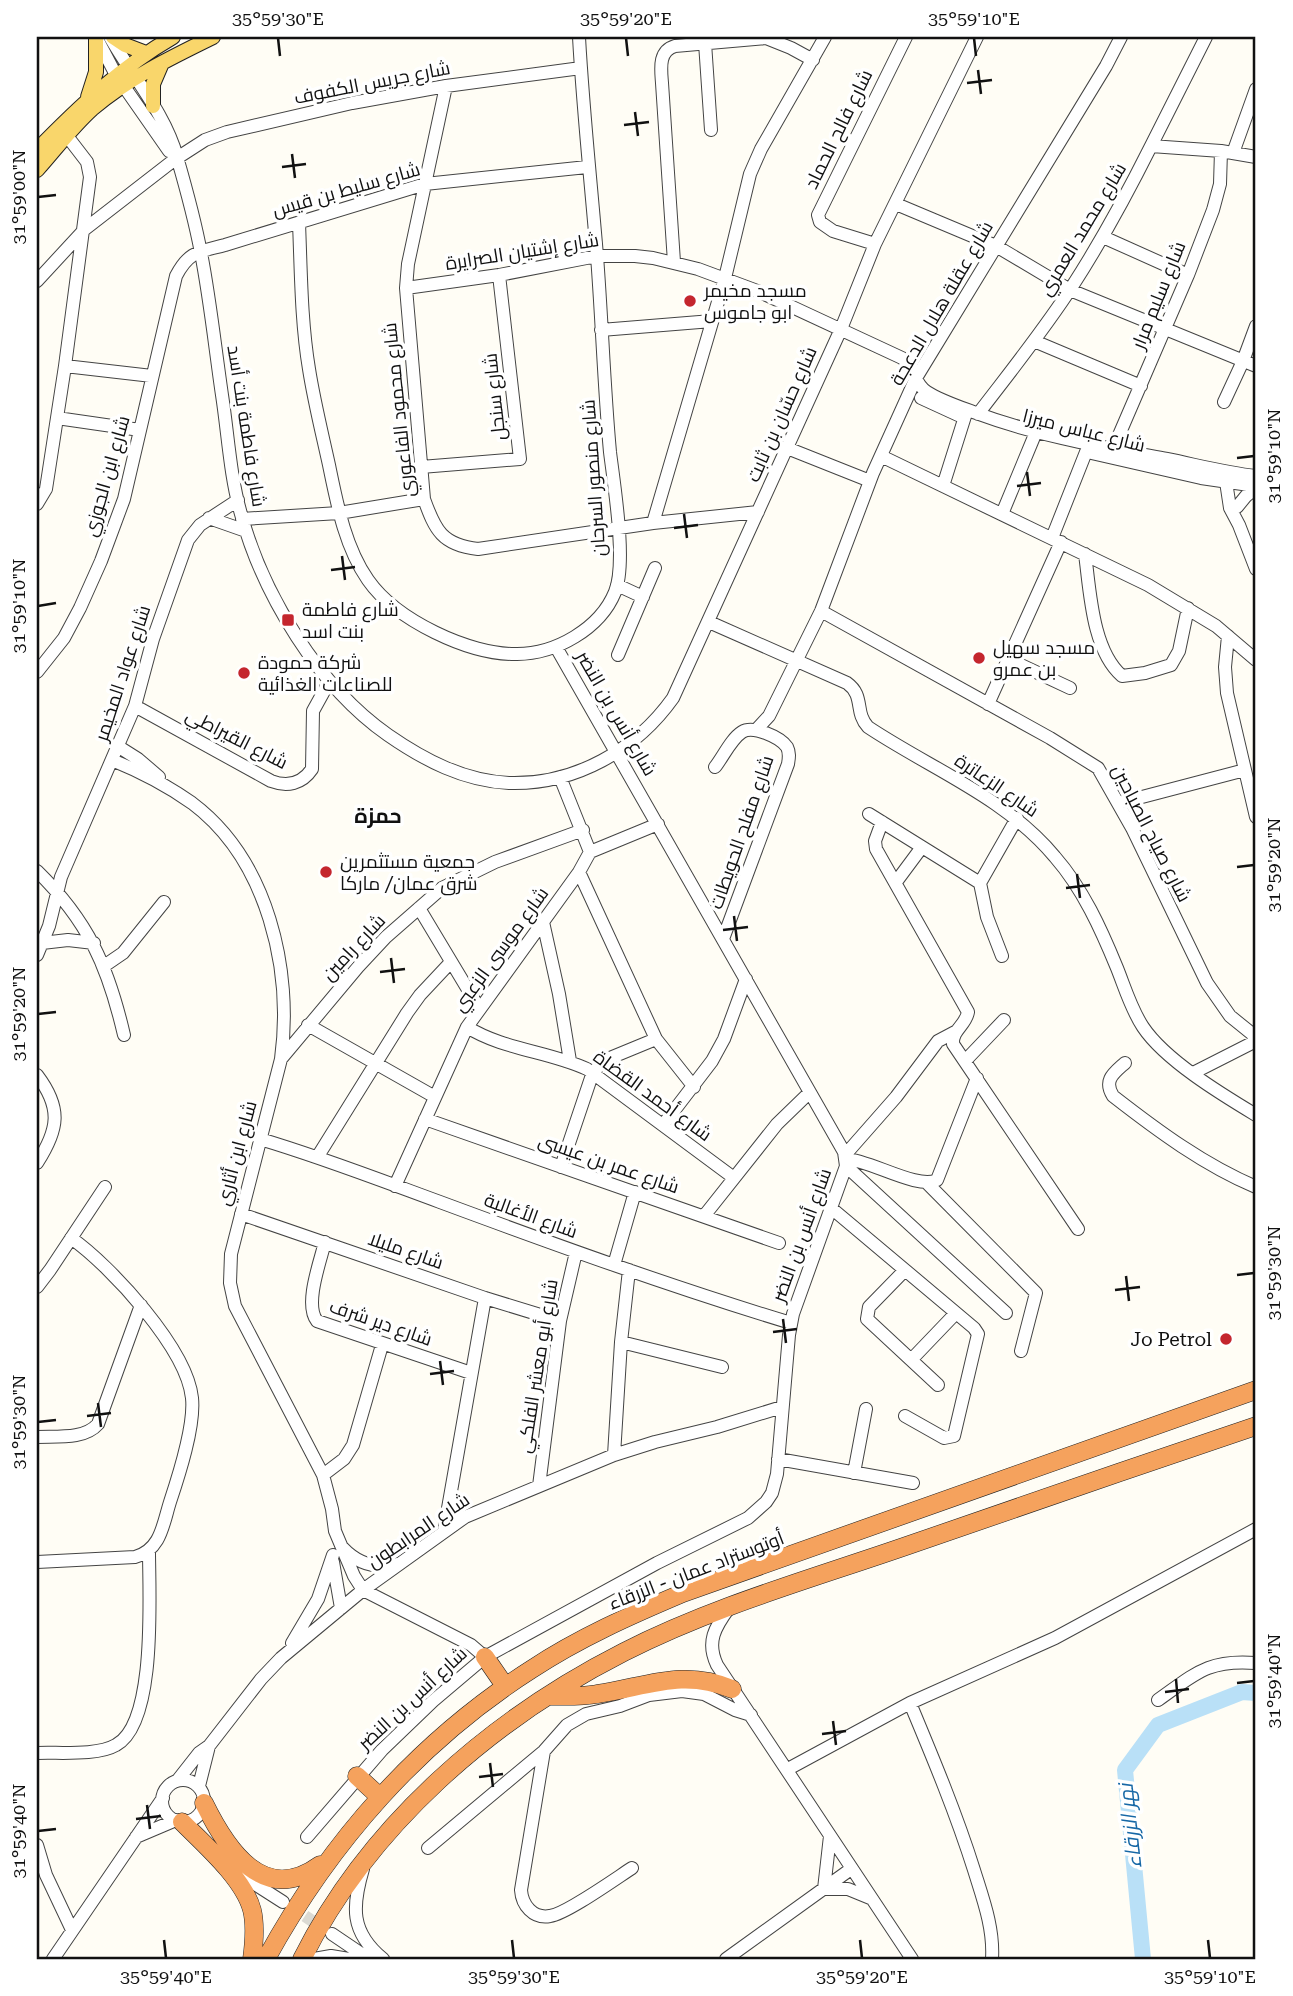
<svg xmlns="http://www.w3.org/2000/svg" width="1293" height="1996" font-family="'Roboto Serif',Cairo,serif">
<rect width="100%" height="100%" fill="#fffdf5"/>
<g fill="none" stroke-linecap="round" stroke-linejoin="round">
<path stroke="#b9e0f7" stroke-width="16" d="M1143,1959L1125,1770L1158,1725L1242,1692L1256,1693"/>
<path stroke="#dbdad3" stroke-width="12" stroke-dasharray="12 6" stroke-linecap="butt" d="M290,1906L327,1931"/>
<defs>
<path id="minor" d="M96,37L116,75L169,151
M110,37C132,76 165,113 177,157C186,188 195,221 201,253C210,299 215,347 222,395C228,434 230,476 241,514C263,595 319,687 388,735C424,760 464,781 509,783C575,785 636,750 673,698L841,329L875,244L977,37
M705,43L711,130
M446,86L408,264L406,288L424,499C435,530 442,545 478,549L653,523L758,512
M1151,146L1206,37
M1233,153L1256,89
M896,204L996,246L1070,290L1256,366
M299,223C301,271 301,321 309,369C314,401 322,433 329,465C337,504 345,547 368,580C396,620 469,655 517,654C555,654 600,629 615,592C627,563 614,485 610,452C604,387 602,321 597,256C591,183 583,110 579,37
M1103,237L1188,275
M875,244L833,231L820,222L818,215L906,37
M674,262L662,83C661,69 658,51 675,46L766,38L791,48L813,60
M37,281L85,229L174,160L205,140L227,132L352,103L446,86L581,68
M406,288L499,275L597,256H635L653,258L698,269L760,292L902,358C914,367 914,384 927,392C941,401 960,407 976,413C1038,436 1103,447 1167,459C1197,465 1226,473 1256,476
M601,330L712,321
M1034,341L1141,386
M65,366L152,376
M921,398L958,415
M1224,402L1243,361L1256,326
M978,414C1010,372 1044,330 1073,285C1102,240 1127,194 1151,146L1221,151L1256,157
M57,418L140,430
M787,448L870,481
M1113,449L1188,275L1213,210L1220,184L1221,151
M1087,452L1201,478L1256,486
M881,456L1148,585L1216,626L1256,660
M421,467L520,459L499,275
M1225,475L1230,508L1239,525L1256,569
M943,486L967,410
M37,504L46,489L65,366L90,177L87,162L67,136
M1237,507L1246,496L1256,488
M1002,514L1036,432
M209,518L246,531
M242,519L339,513L424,499
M653,523L725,278L750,174L761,149L825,37
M1052,538L1086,452
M1085,554C1090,591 1092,650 1122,676L1145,673L1171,665L1179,651L1188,608
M617,585L643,597
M821,611L1050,738L1098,768L1132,828L1207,983L1230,1016L1256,1037
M709,622L847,683C865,696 854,712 868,727C931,769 1005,797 1055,857C1083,889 1101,929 1117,968C1125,988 1131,1009 1143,1027C1165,1060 1221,1094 1256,1115
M1228,636L1225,667L1227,693L1256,817
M618,655L655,568
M1008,659L1070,688
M37,672L64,638L80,608L101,561L124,499L176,276C189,251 199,252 225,245L425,184L587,167
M988,704L1061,542
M135,706L271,781C287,787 302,784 312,769L313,711L329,682
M756,730L769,716L821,611L873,473L916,378L1106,66L1121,37
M119,747L138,759L159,777
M112,760C139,771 168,786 192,803C268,860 293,970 281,1059L231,1254L230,1283L235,1306L323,1475L332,1509L335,1531L354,1576L363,1590L471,1645L485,1657
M715,767C723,757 731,739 742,732C753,725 780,737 787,747C790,753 789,758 788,764L723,939
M560,777L590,852
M1119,803L1245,770
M869,814L980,883
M882,822L875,841L876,849L968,1012C966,1025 952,1030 953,1044L1078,1229
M37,871C88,921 108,966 124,1035
M579,872L656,1039L694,1087
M896,882L922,847
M419,908L479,1008
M543,922L559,994L570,1061
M42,943L68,940L94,943
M37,955L49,926L61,877L135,706L153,639L188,540L200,525L238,500
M1002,956L987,917L980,883L1017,818
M104,966L123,953L164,902
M308,1025L435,1097
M467,1027C504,1050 548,1051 587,1069L734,1178
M281,1059L358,967L386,937L442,888L495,862L583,830
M965,1061L1004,1020
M1125,1063C1114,1073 1103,1080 1113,1096C1158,1131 1204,1165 1256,1187
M1193,1073L1256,1041
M37,1075C62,1108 59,1129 37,1163
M425,1119L779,1243
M663,1125L712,1061L724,1039L746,979
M260,1139C321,1157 380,1180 440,1202C556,1245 672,1287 791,1323
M845,1155L896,1097L938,1041L955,1032
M318,1156L407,1013L420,995L450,963
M846,1159C870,1160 918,1190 937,1180L977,1078
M846,1166L1006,1313
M561,1167L593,1072L605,1060L656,1039
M927,1183L1036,1293L1021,1351
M395,1186L467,1027L579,872L590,852L658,824
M830,1207L974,1328L978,1334L954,1436L944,1438L905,1416
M241,1214L485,1298L560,1321
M704,1216L777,1124L809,1093
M325,1242C320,1262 304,1305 317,1321L471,1373
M614,1265L635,1192
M905,1270L869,1307L867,1319L938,1385
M37,1287L50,1270L105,1187
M621,1342L722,1367
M911,1360L956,1313
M37,1437C56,1436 84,1440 98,1424L141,1305
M614,1455L621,1342L629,1270
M778,1459L913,1483
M854,1473L866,1409
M323,1475L344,1459L353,1445L382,1345
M539,1486L560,1321L576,1252
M444,1531L485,1298
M343,1548C358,1564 376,1569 397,1564
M37,1562L135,1557C161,1550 163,1524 170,1502C179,1475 195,1426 192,1398C187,1349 111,1266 71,1238
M333,1562L341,1608
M729,1608C715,1627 706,1642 717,1665L912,1959
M292,1643L318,1599L333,1555
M1158,1700C1195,1674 1208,1659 1256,1663
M910,1703C933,1758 956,1813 974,1870C983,1899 994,1928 992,1959
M544,1751L521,1890C522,1905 533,1919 550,1916C566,1914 615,1879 632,1868
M37,1753C59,1752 97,1756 116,1745C157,1723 149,1594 149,1551
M788,1769L910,1703L1055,1638L1256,1529
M162 1801a21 21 0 1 1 42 0a21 21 0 1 1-42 0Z
M177,1781L199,1753L209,1746L261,1679L281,1658L363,1590L465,1517L614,1455L655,1442L717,1427L782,1407
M199,1786L209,1746
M830,1836L824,1889H848L870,1898
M136,1837L176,1820
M307,1837L382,1750L433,1701L485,1657L657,1563L748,1518L766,1502L772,1493L777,1474L789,1335L793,1314L846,1166L844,1152L556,647
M37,1845L46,1875L72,1930
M428,1848L544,1751L567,1725L586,1714L620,1706L649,1695L682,1691L704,1694L735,1710L751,1715
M229,1859L258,1886L283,1902
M363,1869C352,1906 350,1932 383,1959
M332,1934L369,1959
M53,1959L163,1798
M314,1959L331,1956L349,1959
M726,1959L851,1869"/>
<path id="major" d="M113,37L125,45L146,53
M88,97L96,72V37
M153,106V84L162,63
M37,150C79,107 121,67 173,37
M37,170C55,150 72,127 92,109C127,79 172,57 213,37"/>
<path id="highway" d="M485,1657L505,1686
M548,1696C564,1696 581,1697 597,1694C646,1687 683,1668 732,1689
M357,1776L380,1797
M204,1803C227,1850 264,1906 320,1865
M182,1822C204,1844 244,1879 252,1910C256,1926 254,1944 252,1959
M266,1959C330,1842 419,1741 532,1669C579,1638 631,1615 683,1593L1256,1390
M302,1959C369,1825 492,1719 624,1652C714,1606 814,1578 909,1545C1025,1505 1140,1465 1256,1426"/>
</defs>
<use href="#minor" stroke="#444" stroke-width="14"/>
<use href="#major" stroke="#222" stroke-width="16"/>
<use href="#highway" stroke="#222" stroke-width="19"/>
<use href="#minor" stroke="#fff" stroke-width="12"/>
<use href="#major" stroke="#f9d66b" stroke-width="14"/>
<use href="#highway" stroke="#f5a25d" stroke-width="18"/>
</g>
<path fill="none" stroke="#111" stroke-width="2.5" d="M278,38L280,56M626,38L628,56M974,38L976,56M978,70L981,94M967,83L992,80M635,112L638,136M624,125L649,122M292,154L295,178M282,167L306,164M38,197L56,195M1237,458L1254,456M1027,472L1030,496M1017,486L1041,483M684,514L687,538M674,528L698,525M342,556L345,580M331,570L355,567M38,606L56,603M1237,867L1254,865M1077,874L1080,898M1066,888L1090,885M734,916L737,941M723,930L748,927M391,958L394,983M380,972L405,969M38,1014L56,1012M1237,1275L1254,1273M1126,1276L1129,1301M1115,1290L1140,1287M783,1319L786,1343M773,1332L797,1329M440,1361L443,1385M430,1374L454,1371M98,1403L101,1427M87,1416L111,1413M38,1422L56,1420M1176,1679L1178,1703M1237,1683L1254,1681M1165,1692L1189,1689M833,1721L836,1745M822,1734L846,1731M490,1763L493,1787M479,1777L503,1774M147,1805L150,1829M136,1819L161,1816M38,1831L56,1829M164,1940L166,1958M512,1940L514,1958M860,1940L862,1958M1208,1940L1210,1958"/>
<g fill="#c4262e" stroke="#fff" stroke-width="2.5">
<circle cx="690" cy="301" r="7"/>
<rect x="281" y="613" width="14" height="14" rx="3.5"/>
<circle cx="979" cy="658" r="7"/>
<circle cx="244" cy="673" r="7"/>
<circle cx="326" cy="872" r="7"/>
<circle cx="1226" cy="1339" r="7"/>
</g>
<g text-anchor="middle" stroke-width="7" stroke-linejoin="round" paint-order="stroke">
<g font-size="19" fill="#111" stroke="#fff">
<text transform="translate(372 82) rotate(-11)" y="7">شارع جريس الكفوف</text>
<text transform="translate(838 129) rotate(-64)" y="7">شارع فالح الحماد</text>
<text transform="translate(346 189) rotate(-16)" y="7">شارع سليط بن قيس</text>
<text transform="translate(1082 229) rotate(-59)" y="7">شارع محمد العمري</text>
<text transform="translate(522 251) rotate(-9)" y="7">شارع إشتيان الصرايرة</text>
<text transform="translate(1158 295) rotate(-68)" y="7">شارع سليم مرار</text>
<text transform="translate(941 303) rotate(-60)" y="7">شارع عقلة هلال الدعجة</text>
<text transform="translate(494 397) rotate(-96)" y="7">شارع سنجل</text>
<text transform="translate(398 410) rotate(-96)" y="7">شارع محمود الفاعوري</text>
<text transform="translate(781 414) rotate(-66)" y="7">شارع حسّان بن ثابت</text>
<text transform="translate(247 426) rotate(81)" y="7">شارع فاطمة بنت أسد</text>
<text transform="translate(1084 430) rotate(14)" y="7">شارع عباس ميرزا</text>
<text transform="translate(106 476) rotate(-74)" y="7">شارع ابن الجوزي</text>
<text transform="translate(593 478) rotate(-94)" y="7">شارع منصور السرحان</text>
<text transform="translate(122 673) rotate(-72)" y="7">شارع عواد المخيمر</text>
<text transform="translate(617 713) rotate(60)" y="7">شارع أنس بن النضر</text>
<text transform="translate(237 738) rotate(27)" y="7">شارع القيراطي</text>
<text transform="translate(997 785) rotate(34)" y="7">شارع الزعاترة</text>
<text transform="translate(741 832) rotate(-71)" y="7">شارع مفلح الحويطات</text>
<text transform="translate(1152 833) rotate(63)" y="7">شارع صياح الصباحين</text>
<text transform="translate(353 947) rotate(-47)" y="7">شارع رامين</text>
<text transform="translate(500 949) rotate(-54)" y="7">شارع موسى الزعبي</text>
<text transform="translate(653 1095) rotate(36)" y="7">شارع أحمد القضاة</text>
<text transform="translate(236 1153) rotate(-75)" y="7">شارع ابن أثاري</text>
<text transform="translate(609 1163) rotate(19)" y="7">شارع عمر بن عيسى</text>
<text transform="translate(531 1215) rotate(20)" y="7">شارع الأغالبة</text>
<text transform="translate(801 1235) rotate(-70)" y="7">شارع أنس بن النضر</text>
<text transform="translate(406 1250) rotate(19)" y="7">شارع مليلا</text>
<text transform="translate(381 1322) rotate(19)" y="7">شارع دير شرف</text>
<text transform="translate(537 1366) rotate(-81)" y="7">شارع أبو معشر الفلكي</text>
<text transform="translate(418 1530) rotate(-34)" y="7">شارع المرابطون</text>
<text transform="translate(696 1570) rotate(-21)" y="7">أوتوستراد عمان - الزرقاء</text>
<text transform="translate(412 1698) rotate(-43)" y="7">شارع أنس بن النضر</text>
</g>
<g font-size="19" fill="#111" stroke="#fff" text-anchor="start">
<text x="704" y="297">مسجد مخيمر<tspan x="704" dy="22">ابو جاموس</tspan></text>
<text x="302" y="616">شارع فاطمة<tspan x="302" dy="22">بنت اسد</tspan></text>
<text x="993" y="654">مسجد سهيل<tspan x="993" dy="22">بن عمرو</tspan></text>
<text x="258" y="669">شركة حمودة<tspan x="258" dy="22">للصناعات الغذائية</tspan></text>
<text x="340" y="868">جمعية مستثمرين<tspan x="340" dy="22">شرق عمان/ ماركا</tspan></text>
<text x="1212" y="1346" text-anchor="end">Jo Petrol</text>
</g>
<g font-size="21" font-weight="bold" fill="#111" stroke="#fff">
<text x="378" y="823">حمزة</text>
</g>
<g font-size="21" font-style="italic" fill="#1768a6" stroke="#fff">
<text transform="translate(1130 1826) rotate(-96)" y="7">نهر الزرقاء</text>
</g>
</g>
<rect width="1293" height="1996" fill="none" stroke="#ffffff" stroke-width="77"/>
<rect x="38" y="38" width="1216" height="1920" fill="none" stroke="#111" stroke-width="2.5"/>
<g font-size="18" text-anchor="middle" fill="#111">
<text x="278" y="25">35°59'30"E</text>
<text x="626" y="25">35°59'20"E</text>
<text x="974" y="25">35°59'10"E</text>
<text transform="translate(19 197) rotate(-90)" y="6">31°59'00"N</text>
<text transform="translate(1274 456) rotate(-90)" y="6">31°59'10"N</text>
<text transform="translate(19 606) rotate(-90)" y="6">31°59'10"N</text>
<text transform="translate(1274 865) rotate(-90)" y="6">31°59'20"N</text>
<text transform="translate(19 1014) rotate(-90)" y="6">31°59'20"N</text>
<text transform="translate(1274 1273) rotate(-90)" y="6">31°59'30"N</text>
<text transform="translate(19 1422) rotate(-90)" y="6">31°59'30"N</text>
<text transform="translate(1274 1681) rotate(-90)" y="6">31°59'40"N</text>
<text transform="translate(19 1831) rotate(-90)" y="6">31°59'40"N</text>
<text x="166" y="1983">35°59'40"E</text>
<text x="514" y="1983">35°59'30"E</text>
<text x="862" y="1983">35°59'20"E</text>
<text x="1210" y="1983">35°59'10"E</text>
</g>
</svg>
